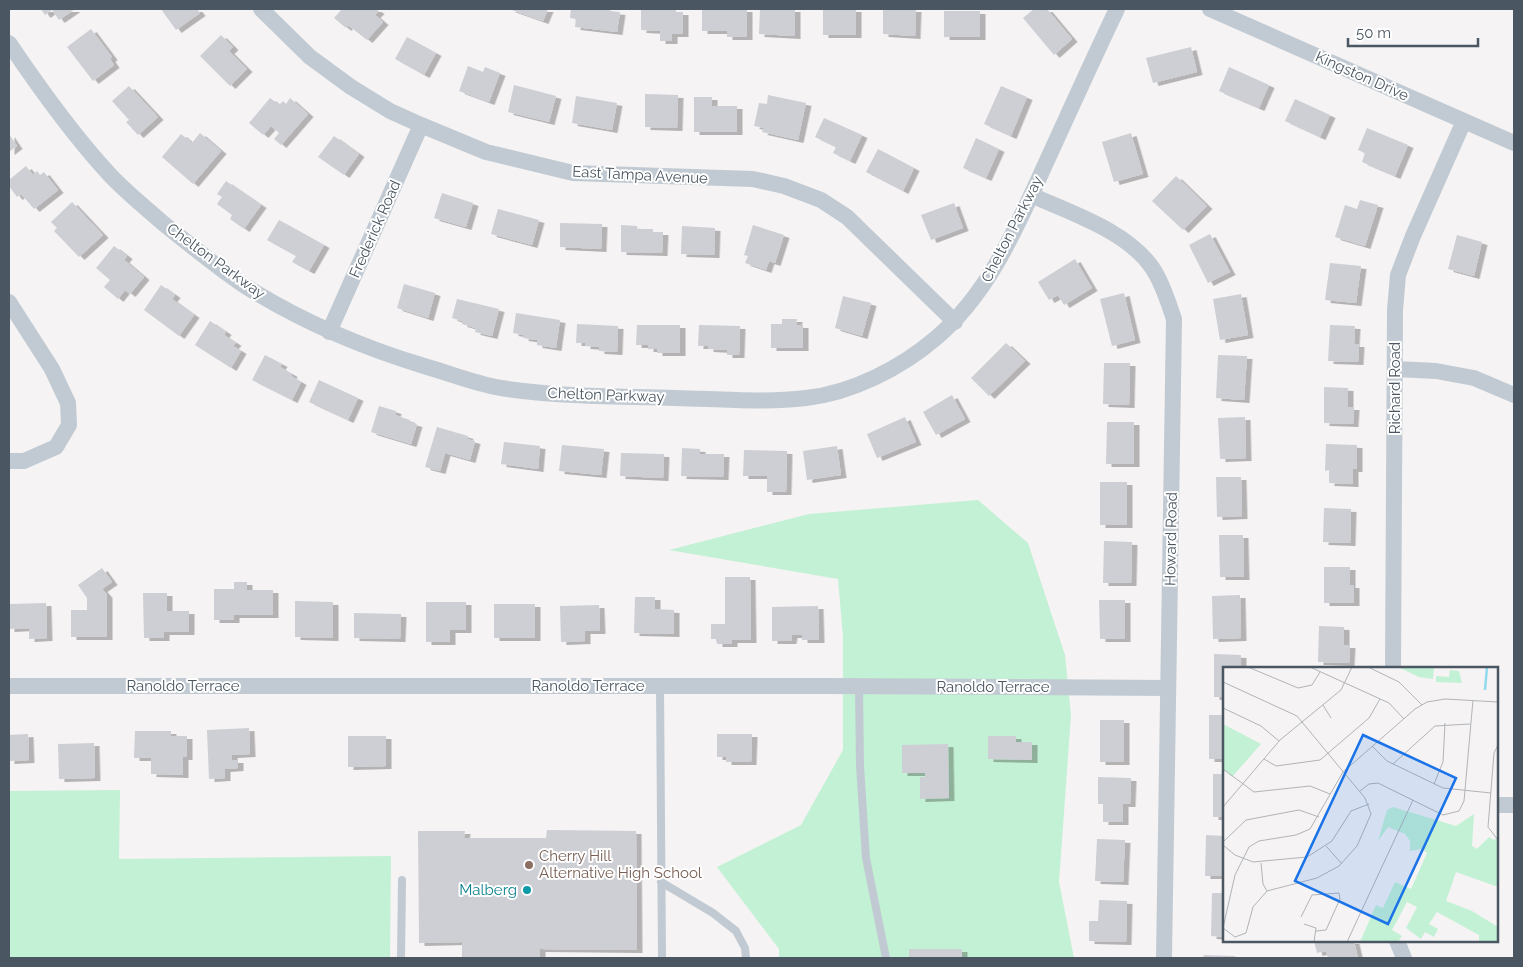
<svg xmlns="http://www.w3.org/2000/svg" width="1523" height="967" font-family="Raleway,sans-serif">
<defs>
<filter id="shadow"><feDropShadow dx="5.5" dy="3" stdDeviation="0" flood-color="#0004"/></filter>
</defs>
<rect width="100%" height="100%" fill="#f5f3f3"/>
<path fill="#c3f1d5" d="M978,500L1028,543L1065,655L1071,715L1059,882L1074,958H779V949L717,867L801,825L843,750V637L838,579L669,550L809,514Z
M120,790L119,859L391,856L390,958H9V791Z"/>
<path fill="#cdcfd5" filter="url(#shadow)" d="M41,9H75L59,20L52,10L45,15Z
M161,9H197L200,13L176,30Z
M342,9H376L379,11L375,15L383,22L367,40L348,25L346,28L334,18Z
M509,9H548L543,21Z
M571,9H611L610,11L620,12L617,32L575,27L576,19L570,18Z
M641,9H676V12H683V34H672V41H660V31L641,30Z
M702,9H747V37H727V31H702Z
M760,9H795V36L759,34Z
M823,9H856V35H823Z
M883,9H916L915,36L883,34Z
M1034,9H1047L1072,39L1054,55L1023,18Z
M944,11H980V37H944Z
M91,29L112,57L110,59L114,65L93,81L67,47Z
M221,35L233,47L229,51L247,69L230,86L200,56Z
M407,37L436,53L424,75L395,59Z
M1191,47L1197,72L1153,83L1146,58Z
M468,66L483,72L485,67L500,73L489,102L459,91Z
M1229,67L1269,85L1259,108L1219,91Z
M514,85L556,96L549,122L508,112Z
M129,86L158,117L138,135L126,122L129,120L112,101Z
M1001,86L1027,97L1011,136L984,124Z
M645,94L678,95L677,128L645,127Z
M768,95L806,103L798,140L762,132L764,128L754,126L759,103L767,104Z
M576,96L617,103L612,130L572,123Z
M694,97H712V106H737V132H694Z
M270,98L279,105L283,101L286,104L290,98L308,114L281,145L274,139L279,133L271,126L263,135L249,123Z
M1295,99L1330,115L1320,137L1285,121Z
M824,118L862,135L850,161L833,153L836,147L815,137Z
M1367,128L1408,145L1395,176L1362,162L1365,153L1358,150Z
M200,133L221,151L193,184L162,157L181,134L192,143Z
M1131,133L1143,174L1114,182L1102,142Z
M9,134L17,146L9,152Z
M334,136L359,154L344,175L318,157Z
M976,138L999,149L986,178L963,168Z
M878,149L914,168L903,191L866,172Z
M26,166L33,175L37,171L40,175L44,172L58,190L34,209L21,194L17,197L9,186V180Z
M1176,176L1207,206L1183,230L1152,201Z
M226,181L261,205L244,229L230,219L232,215L217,204L222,197L217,194Z
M442,193L473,203L466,227L434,218Z
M1360,200L1378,205L1365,246L1335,237L1345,205L1357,209Z
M72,202L103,235L79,257L54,231L57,228L51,222Z
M954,203L963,228L931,240L921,215Z
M498,209L539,220L532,245L491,234Z
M279,220L324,245L309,271L292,262L296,256L267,240Z
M560,223L602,224L601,249L560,247Z
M621,225L637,226V229H653V232H663L662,253L621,252Z
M753,225L784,235L775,263L769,261L766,270L745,263L748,256L744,255Z
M682,226L715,228L714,255L681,254Z
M1210,234L1230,272L1208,283L1189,245Z
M1457,235L1482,242L1474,276L1448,269Z
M114,246L127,256L124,260L144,277L130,294L125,290L118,299L104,287L110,280L96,268Z
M1075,259L1092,288L1064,305L1058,295L1049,300L1038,282Z
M1330,263L1361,266L1356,303L1325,300Z
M404,284L435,293L428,318L397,308Z
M161,285L175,295L172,299L194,315L179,336L144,310Z
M1124,293L1135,340L1112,346L1100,299Z
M1241,294L1248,335L1220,340L1213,299Z
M843,296L871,303L862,336L835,328Z
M457,299L499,309L492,336L475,332L476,328L462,324V321L452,318Z
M516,313L560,320L556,348L537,345V340L523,338L524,335L513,333Z
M782,319H797L796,325H803V348H771V324H782Z
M210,321L226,332L224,335L236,343L233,346L241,351L231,368L195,345Z
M577,324L618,326L617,352L599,351V347L585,346V343H576Z
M637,325H680V353H657V349H648V345H636Z
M699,325L740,326L739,355H727V350L708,349V346H698Z
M1330,325L1355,326L1354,344H1359L1358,362L1328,361Z
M1006,343L1025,361L989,396L971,378Z
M265,355L282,364L280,367L292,374L291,376L301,382L292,400L252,380Z
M1218,355L1247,356L1244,400L1216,398Z
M1104,363H1130L1129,405L1103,404Z
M319,380L358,398L348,420L309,402Z
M1324,387L1348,388V407H1354L1353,424L1324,423Z
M952,395L965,419L936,435L923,412Z
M379,406L396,411L395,415L410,420L409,422L417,424L411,444L371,432Z
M905,417L916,442L877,458L867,434Z
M1245,417L1246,458L1220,459L1218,418Z
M1107,422H1134V464H1106Z
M437,427L468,436L467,439L475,441L470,460L445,453L440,471L425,467Z
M504,442L540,446L538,469L501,464Z
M1326,444L1357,445V469H1353V484L1329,483V470L1325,471Z
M562,445L604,449L601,475L559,471Z
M837,446L841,475L807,480L803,451Z
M682,448L700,449V454H724L723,477L681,476Z
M744,450L787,451L786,492H767V476H743Z
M621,453L664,454L663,478L620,476Z
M1216,477H1241L1242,516L1217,517Z
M1100,482H1127V525H1100Z
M1324,508L1351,509L1350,543L1323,542Z
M1219,535H1243L1244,577H1220Z
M1104,541L1132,542L1131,583H1103Z
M1324,567H1350V585H1354V603H1324Z
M102,568L112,582L102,589L107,595V637H71V610H87V598L78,585Z
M725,577H750L751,640H732V644H717V639H711V624H725Z
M234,582H247V590H273V615H234V620H214V589H234Z
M143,593H167V611H189V632H164V638H144Z
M1240,595L1241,638L1213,639L1212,596Z
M635,597H655V609L674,610V634L634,633Z
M1099,600H1125V639H1100Z
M295,601L333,602V638L295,637Z
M426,602H466V630H450V642H426Z
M46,603L47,638L29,639V628L9,629V604Z
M494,604H535V638H494Z
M599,605L600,631H585V641L561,642L560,606Z
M818,606L819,640H802V635H792L791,641H772V607Z
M354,613L401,614L400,639L354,638Z
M1319,626L1344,627V645H1350L1349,663L1318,662Z
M1214,654L1241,655V668H1224V697H1214Z
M1209,715H1224V759H1209Z
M1100,720H1124V762H1100Z
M249,728L250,754L232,755V760H238V768L225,769V778L209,779L207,730Z
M135,731H171V736H187V757H183V775L151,774V758H134Z
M28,734L29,760L9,761V735Z
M717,734H752L751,762H726V757H717Z
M348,736H386V766L348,767Z
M988,736H1016V742H1032V760L988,759Z
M94,743L95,778L59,779L58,744Z
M948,744L949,798L920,799V777H925V773H902V745Z
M1213,774H1224V817H1213Z
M1098,777L1131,778L1130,804H1123V822H1103V804H1098Z
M547,830L636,831L637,950L540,949V958H462V942L419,943L418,831H465L464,838H546Z
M1206,835L1224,836V876H1205Z
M1097,839L1125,840L1123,882L1095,881Z
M1212,893H1224V937L1211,936Z
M1099,900L1127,901L1126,942L1089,941V921H1098Z
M1314,941H1354L1358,958H1328L1326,951L1317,953Z
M909,949H962V958H909Z
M1204,955L1235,956V958H1203Z"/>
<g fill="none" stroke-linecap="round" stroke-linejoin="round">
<path stroke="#c1cad2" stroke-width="8" d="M660,686L662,958
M859,686L860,766L866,858L886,958
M661,882L713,913L736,931L745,948L746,958
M401,958L402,880"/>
<path stroke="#c1cad2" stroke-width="16" d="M261,9L310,57L351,87L390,111L421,125L486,152L573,173L753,179L784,186L821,200L847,217L955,322
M1210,9L1514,143
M9,43C40,89 72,134 110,175C127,193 146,208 164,224C190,245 217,267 245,286C301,321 361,347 424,366C449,373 475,384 501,388C558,397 617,396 675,398C718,399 763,403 806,398C852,393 901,368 936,338C992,291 1020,219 1050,154C1072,106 1094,57 1117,9
M1031,195C1071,213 1128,231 1153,269C1163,284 1168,302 1174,319L1164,958
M9,302L52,369L68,403L69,425L56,447L24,461H9
M329,332L421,125
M1396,369L1436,371L1474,378L1514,395
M1393,668L1395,310L1398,275L1413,236L1464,121
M9,686H828L1168,688
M1497,805H1514
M1397,941L1404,958"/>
</g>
<circle fill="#8d6e63" stroke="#fff" stroke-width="2" cx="529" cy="865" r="5"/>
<circle fill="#0f9aa8" stroke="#fff" stroke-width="2" cx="527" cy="890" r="5"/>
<g text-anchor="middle" stroke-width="4" stroke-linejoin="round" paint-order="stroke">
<g font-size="15" fill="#4a5661" stroke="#fff">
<text transform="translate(1362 76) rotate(24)" y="5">Kingston Drive</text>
<text transform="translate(640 175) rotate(3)" y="5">East Tampa Avenue</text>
<text transform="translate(375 229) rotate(-66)" y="5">Frederick Road</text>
<text transform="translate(1012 229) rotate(-63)" y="5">Chelton Parkway</text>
<text transform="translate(216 261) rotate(36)" y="5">Chelton Parkway</text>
<text transform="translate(1395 388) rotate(-90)" y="5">Richard Road</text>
<text transform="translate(606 395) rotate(2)" y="5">Chelton Parkway</text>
<text transform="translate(1171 539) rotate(-89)" y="5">Howard Road</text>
<text x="183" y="691">Ranoldo Terrace</text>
<text x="588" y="691">Ranoldo Terrace</text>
<text x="993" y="692">Ranoldo Terrace</text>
</g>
<g font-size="15" fill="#785e54" stroke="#fff" text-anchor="start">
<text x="539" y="861">Cherry Hill<tspan x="539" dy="17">Alternative High School</tspan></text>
</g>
<g font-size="15" fill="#0d838f" stroke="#fff" text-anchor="end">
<text x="517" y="895">Malberg</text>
</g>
</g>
<g transform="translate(1223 667)">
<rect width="275" height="275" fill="#f5f3f3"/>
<path d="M175,0H211L210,12L196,10ZM227,3L236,4L239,16L213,15V9L226,10ZM0,57L38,77L9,110L0,102ZM170,140L233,159L251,147L249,179L254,182L266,170L271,173L275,170V220L233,205L223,234L249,244L275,260V275H256V268L214,245L206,257L215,262L211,270L202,265L198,272L183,261L194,240L184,235L169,263L179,269L175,275H137L153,238L160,241L172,215L188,222L204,186L198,182L187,184V174L182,167L165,160L155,174L164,143Z" fill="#c3f1d5"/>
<path fill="none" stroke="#90daee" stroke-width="2.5" d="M262,23L264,0"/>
<path fill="none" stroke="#b1b4b9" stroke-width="1" d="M25,0L75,21L89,18L97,5M87,0L166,36L181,52M145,0L176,15L199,38M0,15L74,49L142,131L148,147L134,179L116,199L94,211L44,224L30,240L23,266L12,270L0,261M100,38L108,51M0,41L38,59L56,74M275,78L271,86L265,160L275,173M149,79L164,94L220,121L268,126M41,92L53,99L97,93L146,51L157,32M170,97L212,59L247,57M0,102L31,125L87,119L107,127M211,117L220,95L222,56M137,124L146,117L155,116L220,148L236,144L241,134L250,33M0,140L57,73L118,23L129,0M0,175L23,153L76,143L96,150M0,178L12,188L30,195L84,190L109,174L128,144L146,137M103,179L119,197M38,196L40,217L44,224M78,250L89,228L116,226L117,232L103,263L93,264M81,257L93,261L91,275M0,261L12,208L26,180L36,174L73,168L87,162L120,105L192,42L204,35L222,32L275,35M124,275L190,133"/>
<path fill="#1a73e8" fill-opacity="0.15" stroke="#1a73e8" stroke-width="2.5" d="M140,68L233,111L165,257L72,214Z"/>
<rect width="275" height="275" fill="none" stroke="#4a5661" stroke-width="2.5"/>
</g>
<rect width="1523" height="967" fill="none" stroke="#4a5661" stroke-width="20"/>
<path d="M1348 38v8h130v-8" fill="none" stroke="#4a5661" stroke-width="2.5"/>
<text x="1356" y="38" font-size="15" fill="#4a5661" stroke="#ffffff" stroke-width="4" paint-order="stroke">50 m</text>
</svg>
